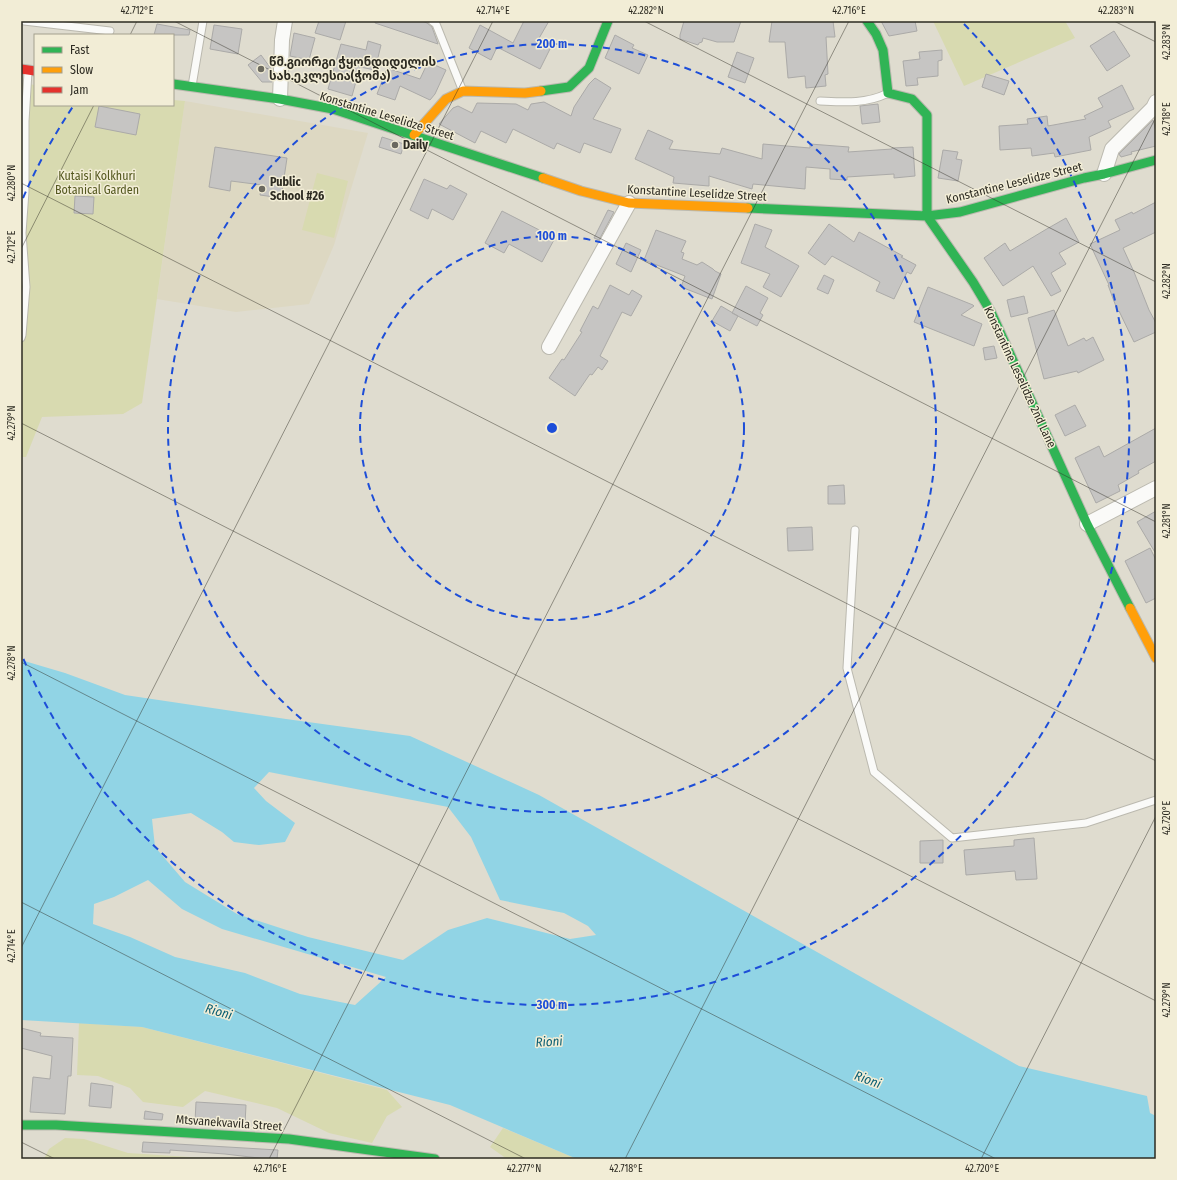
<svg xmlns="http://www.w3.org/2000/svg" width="1177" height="1180" font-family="'Fira Sans Condensed','Noto Sans Georgian',sans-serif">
<rect width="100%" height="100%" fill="#dfdccf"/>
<path fill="#ddd8c2" d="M185,101L368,133L334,245L309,304L236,312L157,299Z"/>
<path fill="#d8dab0" d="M933,21H1065L1075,38L964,86Z
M21,83L35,85V105H173V100L185,101L142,403L123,414L42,417L26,457H21Z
M317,173L348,181L334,238L302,230Z
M79,1023L142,1027L387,1090L402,1107L387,1116L372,1143L329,1133L277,1108L205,1091L183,1107L143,1102L130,1088L98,1076L77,1075Z
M503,1128L577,1159H507L490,1147Z
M65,1138L84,1139L128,1153L220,1159H44L49,1149Z"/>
<path fill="#91d4e5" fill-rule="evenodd" d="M21,660L65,673L125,695L286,719L410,736L539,795L1019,1066L1147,1096L1150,1113L1156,1116V1159H577L450,1105L142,1027L21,1020ZM269,772L448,807L471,837L500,900L564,913L588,926L596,935L570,939L487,918L448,930L403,960L308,937L237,914L185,882L155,847L152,819L191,813L222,832L234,842L259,845L285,842L295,823L266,801L254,788ZM148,880L182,909L222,929L386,977L355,1005L300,994L245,973L175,957L130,937L93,924L94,904L114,897Z"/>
<path fill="#c6c5c3" stroke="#abaaa8" d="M319,21H346L340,40L315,33Z
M375,21H422L427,23L432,27L438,44L375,23Z
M524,21H549L538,40L551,47L540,69L497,47L491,60L469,48L480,25L513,43Z
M684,21H741L734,42H717L703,38L702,42L699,43L698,45L680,39V35Z
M772,21H833L835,37H826L828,74L825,75L826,86L806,88L805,76L788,78L785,42H769Z
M881,21H915L917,31L889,36Z
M157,24L190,30L189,35H154Z
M214,25L242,29L238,54L210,49Z
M1114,31L1130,56L1107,71L1090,46Z
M294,33L315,38L309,60L290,56Z
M615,35L634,45L632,48L648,55L639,74L605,58Z
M368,41L381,45L375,70L360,67L352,96L328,89L341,44L366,50Z
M942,50V60L938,61V76L917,78L918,85L906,86L903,61L920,59L919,52Z
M737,52L754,58L745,83L728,77Z
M261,55L272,70V82H262L248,65Z
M428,62L446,70L435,94L430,100L400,86L395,100L377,94L387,68L420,79Z
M986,74L1009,81L1004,95L982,87Z
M595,78L611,88L593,119L621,129L611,153L584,143L580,153L557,143L554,149L513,129L506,143L481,131L475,143L439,124L453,108L458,106L472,113L477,103L516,104L528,110L531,104L544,102L571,116L574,107L589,84Z
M1122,85L1134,109L1108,121L1111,127L1089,137L1091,150L1055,157L1054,153L1032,156L1031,148L1000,150L999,126L1028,124L1027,119L1047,116L1048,126L1086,119L1084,116L1103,107L1098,98Z
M878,104L880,122L862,124L860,106Z
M99,106L140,114L136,135L95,127Z
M1153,120L1156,131V146L1131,152L1132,154L1121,157L1120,155H1119V154Z
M648,130L673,141L669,149L720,154L722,148L762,159L763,144L810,148V144L849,147L848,152L892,149V148L913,147L915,176L894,178V174L847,177V180L830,179V169L806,167L805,189L753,184L752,189L709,176V186L673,183L674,177L635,159Z
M382,137L404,144L401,154L379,147Z
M215,147L287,158L281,198L260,195L262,185L231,181L230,191L209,187Z
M943,150L958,152L956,159L962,160L958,181L938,178Z
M424,179L447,189L450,185L467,194L453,220L432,209L428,219L410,210Z
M75,196L94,197L93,214L74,213Z
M1156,202V232L1123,248L1134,272L1149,310L1156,323V332L1134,342L1119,311L1118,312L1108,285H1109L1090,244L1120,230L1115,220L1132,212L1133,214Z
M608,210L614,212L599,240L594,238Z
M502,211L555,238L542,262L509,244L504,253L485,243Z
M1066,218L1079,242L1059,253L1066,264L1051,273L1061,291L1051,296L1033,266L1003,286L984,258L1005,243L1010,251L1045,230Z
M755,224L772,230L765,247L799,266L781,297L763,287L770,274L741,263Z
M829,224L854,242L859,232L903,256L901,257L916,265L911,274L907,272L894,299L876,291L880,282L832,256L825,265L808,253Z
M656,230L686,241L681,252L684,253L682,259L697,265L702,262L713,269L715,271L721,274L712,299L681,287L685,276L644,260Z
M626,243L641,250L631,272L616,264Z
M824,275L834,280L828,294L817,289Z
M610,285L629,295L632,290L642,296L631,316L622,312L600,356L608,361L602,370L598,367L592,375L590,374L575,396L549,378L562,359L564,360L582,332L580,331L593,306L598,309Z
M746,286L768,298L760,313L763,315L757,326L732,313Z
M928,287L973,305L974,306L961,315L982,324L974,346L914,322Z
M1024,296L1028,313L1011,317L1007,300Z
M721,306L738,316L730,331L712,321Z
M1054,310L1068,346L1084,338L1086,341L1093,337L1104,360L1078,373L1077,371L1044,379L1028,318Z
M994,346L997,358L985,360L983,348Z
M1075,405L1086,426L1065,436L1055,415Z
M1156,428V461L1138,471L1139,473L1118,485L1120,491L1096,503L1075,458L1099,446L1104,457Z
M844,485L845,504H828V486Z
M1156,511V554L1137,522Z
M812,527L813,550L788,551L787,528Z
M1150,548L1156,560V598L1146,603L1125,561Z
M1034,838L1037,879L1016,880L1015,871L966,875L964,850L1014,846V840Z
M943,840V863H920V841Z
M21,1028L41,1033L40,1036L73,1038L71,1076H68L65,1114L30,1112L33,1077L50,1079L52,1056L21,1048Z
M91,1083L113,1086L111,1108L89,1106Z
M196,1102L246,1105L245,1124L195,1122Z
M145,1111L163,1114L162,1120L144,1119Z
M143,1142L278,1150L277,1159H267L225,1154L170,1150V1153L142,1152Z"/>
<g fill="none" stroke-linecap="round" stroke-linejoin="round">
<defs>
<path id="lane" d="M24,21L110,31
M432,21L436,24L462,89
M192,86L203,21
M820,101C843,102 865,104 886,94
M21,338L22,335L26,287L22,233L25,191V121L28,72
M855,530L847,668L874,772L952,838L1086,823L1156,800"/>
<path id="street" d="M280,99L282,40L285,21
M1104,174L1112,149L1153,108L1156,102
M549,347L629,203
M1087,524L1156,488"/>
<path id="fast" d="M867,21L876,34L883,50L888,93L912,99L927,115V216
M173,84L280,99L333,109L543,178
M541,91L569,87L589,68L608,21
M748,208L927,216L960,212L1084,178L1104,174L1156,160
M927,216L973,282L991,312L1087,524L1130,608
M21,1125H56L289,1139L435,1159"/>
<path id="slow" d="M414,135L446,99L463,91L525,93L541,91
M543,178L581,191L629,203L748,208
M1130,608L1156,658"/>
<path id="jam" d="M21,69L35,71"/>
</defs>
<use href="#lane" stroke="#bbb9af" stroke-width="9"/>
<use href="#street" stroke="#bbb9af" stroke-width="16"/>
<use href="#fast" stroke="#bbb9af" stroke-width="11"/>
<use href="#slow" stroke="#bbb9af" stroke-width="11"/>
<use href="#jam" stroke="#bbb9af" stroke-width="11"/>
<use href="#lane" stroke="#fafaf8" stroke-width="7"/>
<use href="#street" stroke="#fafaf8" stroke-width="14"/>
<use href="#fast" stroke="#30b455" stroke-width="9"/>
<use href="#slow" stroke="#ff9f0a" stroke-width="9"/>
<use href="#jam" stroke="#e5322d" stroke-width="9"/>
</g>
<path fill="none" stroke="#2d2b22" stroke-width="1" stroke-opacity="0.45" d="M174,21L1156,522M644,21L1156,282M1114,21L1156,42M130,35L137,21M21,183L1156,761M21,249L94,105M21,423L1156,1001M21,662L996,1159M21,902L526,1159M21,948L493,21M21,1142L55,1159M269,1159L849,21M625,1159L1156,117M981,1159L1156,816"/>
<g fill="none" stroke="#1d4ed8" stroke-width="2" stroke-dasharray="7 5">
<circle cx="552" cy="428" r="192"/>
<circle cx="552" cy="428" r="384"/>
<path d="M23 198A577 577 0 0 1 74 105M964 24A577 577 0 1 1 23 658"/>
</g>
<g fill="#6b695f" stroke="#f2edd6" stroke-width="1.5">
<circle cx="261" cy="69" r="4"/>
<circle cx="395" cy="145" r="4"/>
<circle cx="262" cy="189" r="4"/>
</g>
<g text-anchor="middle" stroke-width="3" stroke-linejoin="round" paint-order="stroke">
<g font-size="12" font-weight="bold" fill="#2d2b22" stroke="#f2edd6" text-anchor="start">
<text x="269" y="66">წმ.გიორგი ჭყონდიდელის<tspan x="269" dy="14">სახ.ეკლესია(ჭომა)</tspan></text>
<text x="403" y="149">Daily</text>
<text x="270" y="186">Public<tspan x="270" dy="14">School #26</tspan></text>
</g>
<g font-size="12" fill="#2d2b22" stroke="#f2edd6">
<text transform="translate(387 116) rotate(17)" y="4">Konstantine Leselidze Street</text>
<text transform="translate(1014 183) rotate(-14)" y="4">Konstantine Leselidze Street</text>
<text transform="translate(697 193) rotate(3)" y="4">Konstantine Leselidze Street</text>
<text transform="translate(1020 377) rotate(65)" y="4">Konstantine Leselidze 2nd Lane</text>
<text transform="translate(229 1123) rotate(4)" y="4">Mtsvanekvavila Street</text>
</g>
<g font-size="12" fill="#54581f" stroke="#f2edd6">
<text x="97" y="180">Kutaisi Kolkhuri<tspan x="97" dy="14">Botanical Garden</tspan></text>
</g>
<g font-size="13" font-style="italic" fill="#085d72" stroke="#f2edd6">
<text transform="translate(219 1011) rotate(16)" y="5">Rioni</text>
<text transform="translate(549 1041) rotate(-3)" y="5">Rioni</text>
<text transform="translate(868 1079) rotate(20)" y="5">Rioni</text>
</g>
</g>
<circle cx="552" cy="428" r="6" fill="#1d4ed8" stroke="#f2edd6" stroke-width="2"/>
<g font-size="12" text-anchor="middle" font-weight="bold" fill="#1d4ed8" stroke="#f2edd6" stroke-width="3" stroke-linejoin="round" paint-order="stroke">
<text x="552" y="48">200 m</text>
<text x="552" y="240">100 m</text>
<text x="552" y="1009">300 m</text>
</g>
<rect width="1177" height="1180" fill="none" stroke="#f2edd6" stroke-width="44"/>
<rect x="34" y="34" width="140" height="72" fill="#f2edd6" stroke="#a39f8e"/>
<rect x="42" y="47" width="20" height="6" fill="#30b455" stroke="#a39f8e"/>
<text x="70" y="54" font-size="12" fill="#2d2b22">Fast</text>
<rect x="42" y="67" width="20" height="6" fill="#ff9f0a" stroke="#a39f8e"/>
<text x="70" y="74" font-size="12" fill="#2d2b22">Slow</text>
<rect x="42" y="87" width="20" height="6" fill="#e5322d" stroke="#a39f8e"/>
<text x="70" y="94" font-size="12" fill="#2d2b22">Jam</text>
<rect x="22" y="22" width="1133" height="1136" fill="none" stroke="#2d2b22" stroke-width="1.5"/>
<g font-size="10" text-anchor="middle" fill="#2d2b22">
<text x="137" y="14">42.712°E</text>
<text x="493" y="14">42.714°E</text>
<text x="646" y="14">42.282°N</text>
<text x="849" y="14">42.716°E</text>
<text x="1116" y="14">42.283°N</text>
<text transform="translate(1166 42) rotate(-90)" y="4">42.283°N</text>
<text transform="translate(1166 119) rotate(-90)" y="4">42.718°E</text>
<text transform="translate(11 183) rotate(-90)" y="4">42.280°N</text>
<text transform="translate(11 247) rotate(-90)" y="4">42.712°E</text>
<text transform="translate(1166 281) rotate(-90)" y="4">42.282°N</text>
<text transform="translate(11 423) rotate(-90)" y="4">42.279°N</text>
<text transform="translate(1166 521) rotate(-90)" y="4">42.281°N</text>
<text transform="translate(11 663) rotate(-90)" y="4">42.278°N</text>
<text transform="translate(1166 818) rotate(-90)" y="4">42.720°E</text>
<text transform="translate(11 946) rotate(-90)" y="4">42.714°E</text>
<text transform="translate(1166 1000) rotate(-90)" y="4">42.279°N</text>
<text x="270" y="1172">42.716°E</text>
<text x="524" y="1172">42.277°N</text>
<text x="626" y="1172">42.718°E</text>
<text x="982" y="1172">42.720°E</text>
</g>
</svg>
